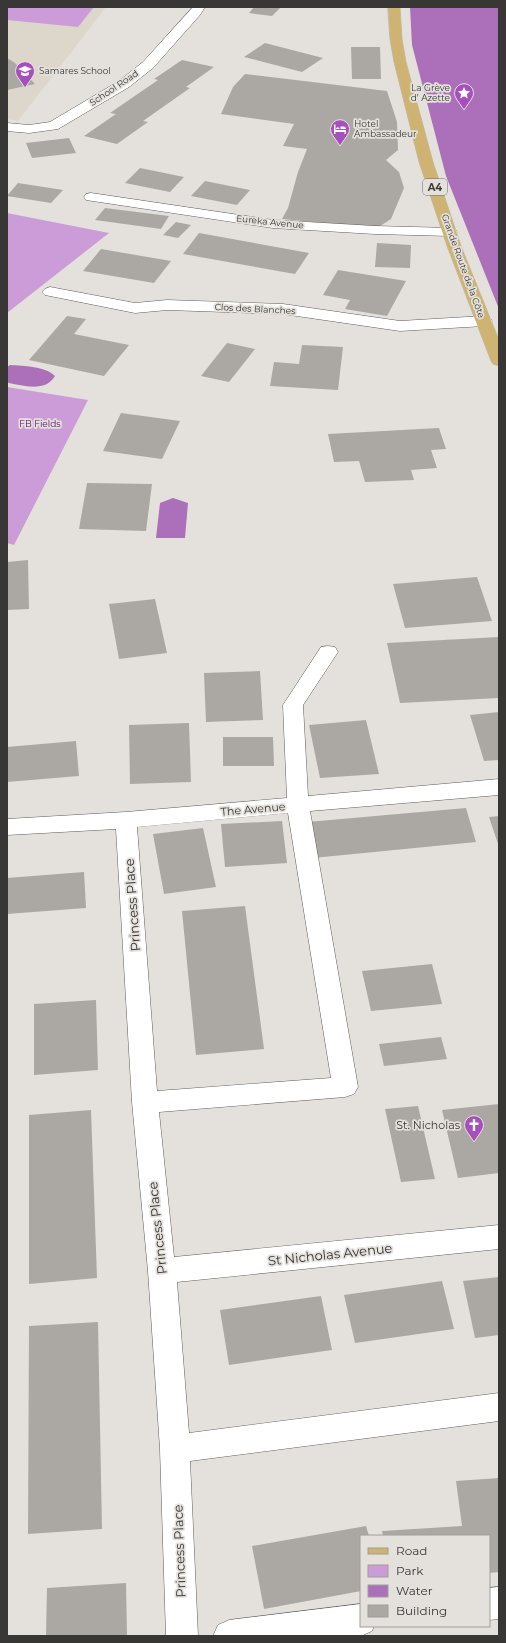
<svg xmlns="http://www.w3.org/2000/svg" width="506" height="1643" font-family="Montserrat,sans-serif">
<rect width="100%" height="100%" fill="#e4e1dc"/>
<path fill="#ddd6cb" d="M7,7H106L18,121L7,119Z"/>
<path fill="#cc9cd8" d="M7,7H94L78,27L7,20Z
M7,213L109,233L7,313Z
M7,387L88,400L14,545L7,543Z"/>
<path fill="#ac70bb" d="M410,7H499V309L446,176L412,45Z
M10,365C24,366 45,366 55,376C46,392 24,386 9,383L7,382V367Z
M173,498L188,503L185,538H156L160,503Z"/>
<path fill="#aba8a4" d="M254,7H281L272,16L249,13Z
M265,43L323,58L302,72L244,57Z
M351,47H380L381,79H352Z
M7,58L15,63L35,84L7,90Z
M182,60L214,67L186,87L190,88L143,121L148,122L117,144L84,136L116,114L110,113L158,80L154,79Z
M245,74L387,91L397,122L398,150L386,160L399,172L404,188L391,219L377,228L282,219L288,208L298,172L307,149L283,146L294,124L221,114L233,87Z
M69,138L76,153L32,158L26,143Z
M140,168L184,177L170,192L125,183Z
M205,181L250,190L237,205L191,196Z
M18,183L63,190L51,203L7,196Z
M105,208L169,216L161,229L95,220Z
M176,222L191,225L178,238L163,235Z
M199,233L309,253L295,274L183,254Z
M377,243L411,245L410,268L375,267Z
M101,249L171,261L154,283L83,271Z
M338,270L406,281L387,316L345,309L350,300L323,295Z
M67,316L86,319L74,334L129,345L104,376L29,360Z
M227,343L255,349L229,382L201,376Z
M302,345L343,347L338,390L270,386L274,362L299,364Z
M121,413L180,421L162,459L103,451Z
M439,428L446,449L431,450L437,468L411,470L414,480L365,482L359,461L334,462L328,434Z
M87,483L152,484L146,531L79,529Z
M28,560L29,609L7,610V562Z
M477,577L492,621L405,628L393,584Z
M155,599L167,653L119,659L109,604Z
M499,637V698L400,703L387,643Z
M260,671L263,720L206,722L204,673Z
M499,712V760L484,761L470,715Z
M366,720L379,774L320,778L309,725Z
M189,723L191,782L130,784L129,725Z
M223,737H273L274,766H223Z
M76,741L79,776L7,782V747Z
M466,808L476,842L303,859L296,823Z
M499,816V847L489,817Z
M282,821L287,863L225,867L221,824Z
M203,828L216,887L164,894L153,834Z
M84,872L86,908L7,914V878Z
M245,906L264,1049L196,1055L182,911Z
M432,964L442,1004L371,1011L362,971Z
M96,1000L98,1070L34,1075V1004Z
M441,1037L447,1059L384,1066L379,1044Z
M499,1104V1173L458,1178L442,1110Z
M418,1106L435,1179L401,1182L385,1109Z
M91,1110L97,1278L29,1284V1115Z
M499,1277V1335L475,1338L463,1281Z
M442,1281L454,1329L355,1343L344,1295Z
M321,1296L332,1350L229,1365L220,1310Z
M98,1322L102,1529L28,1534L29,1326Z
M499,1478V1572L489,1573V1536H383L382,1531L462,1526L456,1481Z
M366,1526L369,1536H361V1591L264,1609L252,1546Z
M126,1583L127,1636H46L47,1588Z"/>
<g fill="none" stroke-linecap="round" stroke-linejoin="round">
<defs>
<path id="minor" d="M193,7H205L200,15L153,68L129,87L58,129L29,133L7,131V123L29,125L50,122L119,81L143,62Z
M91,193L273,220L375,226L450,228L455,229L457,232L455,235L450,236L375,234L273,228L86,200L84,197L86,194Z
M50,287L135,303L167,300L283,304L400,321L484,316L490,318L492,321L490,324L484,326L400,331L283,314L167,310L135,313L45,295L42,292L45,289Z
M328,646L335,647L338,652L303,705L308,796L499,779V795L310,811L358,1087L354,1094L345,1097L159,1112L174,1257L499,1225V1249L177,1282L189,1433L499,1393V1421L190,1461L198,1636H166L160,1449L148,1271L132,1102L116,829L7,835V819L126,812L287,798L283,705L321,647ZM288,813L331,1078L157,1091L137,827Z
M499,1587V1619L489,1620V1588Z
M361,1604V1626H374L372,1631L361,1636H213L218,1625L229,1620Z"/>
<path id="major" d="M388,7H400L402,39L406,62L433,162L461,246L499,340V366L493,364L491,361L447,246L419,162L394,62L390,39Z"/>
</defs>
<use href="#minor" stroke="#605d59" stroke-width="1"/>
<use href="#major" stroke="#bfbfbe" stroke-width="1"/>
<use href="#minor" fill="#fff" fill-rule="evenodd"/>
<use href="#major" fill="#cfb372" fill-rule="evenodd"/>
</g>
<defs>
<symbol id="school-pin" viewBox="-11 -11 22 30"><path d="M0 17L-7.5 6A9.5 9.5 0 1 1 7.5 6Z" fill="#a74fbc" stroke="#e4e1dc"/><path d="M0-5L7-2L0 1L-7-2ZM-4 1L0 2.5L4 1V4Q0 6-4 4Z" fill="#fff"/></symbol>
<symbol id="sight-pin" viewBox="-11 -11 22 30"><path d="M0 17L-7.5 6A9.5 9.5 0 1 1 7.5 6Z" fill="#a74fbc" stroke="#e4e1dc"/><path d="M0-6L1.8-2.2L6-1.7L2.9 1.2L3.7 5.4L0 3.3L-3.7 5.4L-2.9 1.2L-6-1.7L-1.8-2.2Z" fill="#fff"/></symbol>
<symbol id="hotel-pin" viewBox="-11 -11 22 30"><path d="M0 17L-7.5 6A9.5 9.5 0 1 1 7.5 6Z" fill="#a74fbc" stroke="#e4e1dc"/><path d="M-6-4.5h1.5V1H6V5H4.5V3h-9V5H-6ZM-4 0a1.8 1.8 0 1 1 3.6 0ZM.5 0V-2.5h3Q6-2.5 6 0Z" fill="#fff"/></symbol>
<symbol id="church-pin" viewBox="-11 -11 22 30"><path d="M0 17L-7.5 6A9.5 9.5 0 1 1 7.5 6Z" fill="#a74fbc" stroke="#e4e1dc"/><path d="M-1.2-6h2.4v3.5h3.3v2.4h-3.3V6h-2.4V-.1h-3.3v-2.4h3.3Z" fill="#fff"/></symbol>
</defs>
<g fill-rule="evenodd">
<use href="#school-pin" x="14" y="60" width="22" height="30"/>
<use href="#sight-pin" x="453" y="82" width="22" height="30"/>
<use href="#hotel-pin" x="329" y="118" width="22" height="30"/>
<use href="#church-pin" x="463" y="1114" width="22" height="30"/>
</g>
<g text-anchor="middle" stroke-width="3.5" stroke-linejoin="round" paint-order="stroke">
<g font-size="9" fill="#383735" stroke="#e4e1dc" text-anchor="start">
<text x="39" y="74">Samares School</text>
<text x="450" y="91" text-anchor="end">La Grève<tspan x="450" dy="10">d’ Azette</tspan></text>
<text x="354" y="127">Hotel<tspan x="354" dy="10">Ambassadeur</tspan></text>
</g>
<g font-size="9" fill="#383735" stroke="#e4e1dc">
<text transform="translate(114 88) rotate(-34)" y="3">School Road</text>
<text transform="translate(270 222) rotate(6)" y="3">Eureka Avenue</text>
<text transform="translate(463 266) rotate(70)" y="3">Grande Route de la Côte</text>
<text transform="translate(255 309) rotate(3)" y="3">Clos des Blanches</text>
</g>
<g font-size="9" fill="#580568" stroke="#e4e1dc">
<text x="40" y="427">FB Fields</text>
</g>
<rect fill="#e4e1dc" stroke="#6c6a67" stroke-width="1" x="423" y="179" width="24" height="16" rx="3"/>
<g font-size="10" font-weight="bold" fill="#383735">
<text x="435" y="191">A4</text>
</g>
<g font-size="11" fill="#383735" stroke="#e4e1dc">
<text transform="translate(253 809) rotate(-5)" y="4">The Avenue</text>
</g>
<g font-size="11" fill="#383735" stroke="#e4e1dc" text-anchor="end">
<text x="460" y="1129">St. Nicholas</text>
</g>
<g font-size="13" fill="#383735" stroke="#e4e1dc">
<text transform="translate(132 905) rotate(-94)" y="5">Princess Place</text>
<text transform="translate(157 1228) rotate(-96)" y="5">Princess Place</text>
<text transform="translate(330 1254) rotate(-6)" y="5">St Nicholas Avenue</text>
<text transform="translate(179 1551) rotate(-92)" y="5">Princess Place</text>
</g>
</g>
<rect width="506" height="1643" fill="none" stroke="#383735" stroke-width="16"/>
<rect x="360" y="1535" width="130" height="92" fill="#e4e1dc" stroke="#9f9d99"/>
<rect x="368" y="1548" width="20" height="6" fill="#cfb372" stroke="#9f9d99"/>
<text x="396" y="1555" font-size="12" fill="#383735">Road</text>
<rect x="368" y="1565" width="20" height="12" fill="#cc9cd8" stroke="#9f9d99"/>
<text x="396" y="1575" font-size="12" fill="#383735">Park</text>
<rect x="368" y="1585" width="20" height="12" fill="#ac70bb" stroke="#9f9d99"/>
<text x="396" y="1595" font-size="12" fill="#383735">Water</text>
<rect x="368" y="1605" width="20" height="12" fill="#aba8a4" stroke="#9f9d99"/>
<text x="396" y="1615" font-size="12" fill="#383735">Building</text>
</svg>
